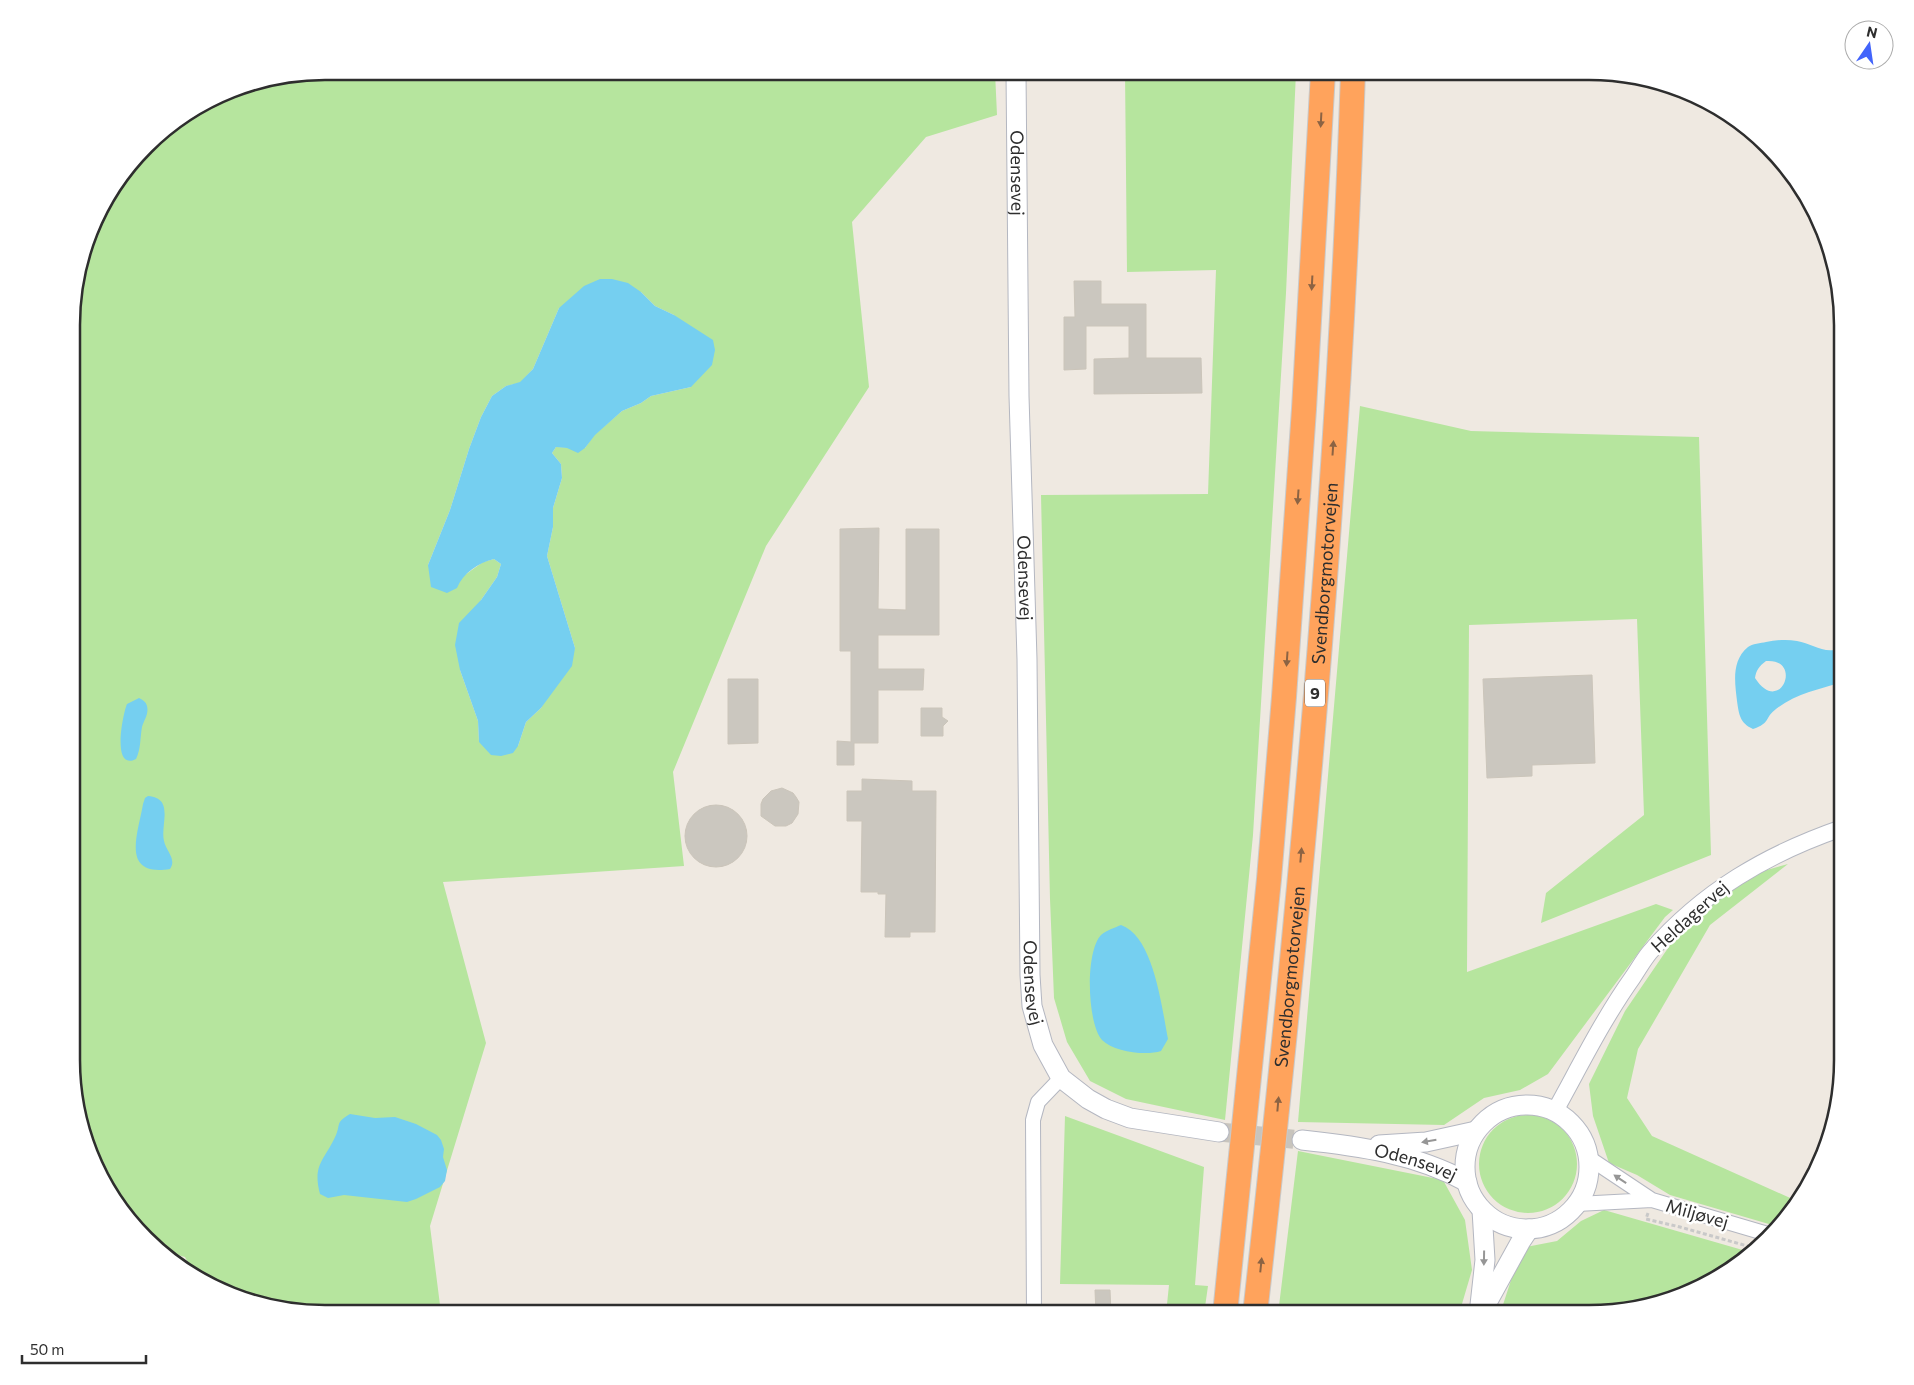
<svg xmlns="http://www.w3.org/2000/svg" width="1914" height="1385" font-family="Commissioner,sans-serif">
<rect width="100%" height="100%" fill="#efe9e1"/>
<path fill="#b6e59e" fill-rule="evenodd" d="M325,71L995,72L997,115L926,137L852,222L869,387L766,546L673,772L684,866L443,882L486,1043L430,1226L441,1313H309L243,1300L194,1274L185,1257L160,1250L105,1187L73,1093V292L98,213L157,134L228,90ZM641,292L655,306L674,315L691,387L651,396L641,403L622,411L594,435L585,448L556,447L552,453L561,464L562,478L553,508V527L547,556L575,648L541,708L526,722L518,746L479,742L478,721L460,670L481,600L497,577L501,564L494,559L483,562L462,577L428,565L450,510L469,449L481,417L492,396L506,386L520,383L533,369L559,308Z
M1125,72H1296L1286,293L1253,835L1225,1120L1126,1099L1090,1081L1067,1042L1054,998L1050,899L1041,495L1208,494L1216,270L1127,272Z
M1360,406L1471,431L1699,437L1711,855L1541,923L1546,893L1644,815L1637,619L1469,625L1467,972L1656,904L1673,910L1665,917L1548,1074L1520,1090L1484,1098L1444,1125L1298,1122Z
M1788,864L1710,925L1638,1049L1627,1098L1652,1136L1797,1201L1790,1215L1779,1227L1670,1195L1637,1175L1609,1163L1593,1116L1589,1084L1625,1011L1679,932L1742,877Z
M1479 1164a49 49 0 1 1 98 0a49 49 0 1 1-98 0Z
M1065,1116L1204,1167L1195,1285L1208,1286L1204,1314H1166L1169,1285L1060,1284Z
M1298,1151L1443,1180L1465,1220L1472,1270L1459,1314H1278Z
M1604,1210L1753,1253C1736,1264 1720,1278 1702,1287C1644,1318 1564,1314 1500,1314L1512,1277L1526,1247L1557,1241L1581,1221Z"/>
<path fill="#75cff0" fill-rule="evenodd" d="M600,279H612L628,283L641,292L655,306L674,315L713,340L715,350L712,365L691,387L651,396L641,403L622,411L595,435L585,448L578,453L567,448L556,447L552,453L561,464L562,478L553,508V527L547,556L575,648L572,666L541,708L526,722L518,746L513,753L501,756L491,755L479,742L478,721L460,670L455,645L459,623L481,600L497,577L501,564L494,559C478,563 463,573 457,588L447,593L431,587L428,565L450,510L469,449L481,417L492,396L506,386L520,382L533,369L559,308L584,286Z
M1842,637V682C1820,689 1795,694 1776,709C1764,718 1771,723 1753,729C1740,723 1739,715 1737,701C1735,683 1731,661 1748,647C1752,644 1761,643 1766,642C1776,640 1787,639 1797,641C1810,643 1821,652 1834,650ZM1766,661C1804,658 1780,717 1755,678C1756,671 1759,666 1766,661Z
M139,698C143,700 146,702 147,706C149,714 144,720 142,727C140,738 141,749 136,759C111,772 123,713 127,704Z
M148,796C175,798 160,825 164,841C166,851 177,859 170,869C120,877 138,834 143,804L145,798Z
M1121,925C1154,936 1162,1009 1168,1039L1161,1051C1146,1056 1114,1052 1102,1040C1087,1023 1085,952 1101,935C1107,930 1114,928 1121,925Z
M350,1114L375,1118L395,1117L416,1124L437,1135L441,1140L444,1149L443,1157L447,1170L445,1181L440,1187L416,1199L407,1202L344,1195L328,1198L320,1194C312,1164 325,1160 336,1135C341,1123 335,1123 350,1114Z"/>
<path fill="#cbc7bf" stroke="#cbc5ba" d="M1074,281H1101V304H1146V358H1201L1202,393L1094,394V359L1129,358V326H1086V369L1064,370V317H1075Z
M879,528L878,609L906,610V529H939V635H878V669H924L923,690H878V743H854V765H837V741L851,742V651H840V529Z
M1592,675L1595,763L1532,765V776L1487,778L1483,679Z
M728,679H758V743L728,744Z
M921,708H942V717L948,721L943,726V736H921Z
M862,779L912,781V791H936L935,932H910V937H885L886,894H878V892H861L862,821H847V791H862Z
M782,788L793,793L796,797L799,802L798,814L792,823L786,826H775L761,816V804L763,799L771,791Z
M685 836a31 31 0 1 1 62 0a31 31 0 1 1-62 0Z
M1095,1290H1110L1111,1314H1096Z"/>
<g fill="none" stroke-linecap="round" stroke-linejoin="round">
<path stroke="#c8c4bd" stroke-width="19" stroke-dasharray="19 9" stroke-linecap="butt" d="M1219,1132L1302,1140"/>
<defs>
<path id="minor" d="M1589,1158L1652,1200L1771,1235
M1577,1204L1652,1200
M1034,1314L1033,1120L1038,1102L1061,1078"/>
<path id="tertiary" d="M1555,1111C1580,1066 1603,1019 1633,977C1639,968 1644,959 1650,952C1703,891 1767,854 1842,828"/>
<g id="secondary">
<path id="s1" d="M1016,72L1019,396L1027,659L1030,975L1032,1006L1043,1045L1061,1078L1088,1099L1106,1109L1130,1118L1219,1132"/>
<circle cx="1527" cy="1167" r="62"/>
<path id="s2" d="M1302,1140C1359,1146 1416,1154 1467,1182"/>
<path d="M1379,1145L1426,1142L1476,1131"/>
<path d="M1483,1310L1521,1241L1529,1229"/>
<path d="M1479,1314L1485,1260L1482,1210"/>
</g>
<g id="motorway">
<path d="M1225,1314L1269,879L1284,697L1304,409L1323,72"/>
<path id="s3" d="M1255,1314C1301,901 1339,487 1353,72"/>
</g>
</defs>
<use href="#minor" stroke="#b4b7c1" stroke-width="16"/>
<use href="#tertiary" stroke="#b4b7c1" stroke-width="18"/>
<use href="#secondary" stroke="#b4b7c1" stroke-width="21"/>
<use href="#motorway" stroke="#c9c9c9" stroke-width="26"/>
<path stroke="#c9c9c9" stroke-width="3" stroke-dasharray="4 2.5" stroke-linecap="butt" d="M1648,1213L1646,1219L1680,1227L1758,1249"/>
<use href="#minor" stroke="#fff" stroke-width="14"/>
<use href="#tertiary" stroke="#fff" stroke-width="16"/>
<use href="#secondary" stroke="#fff" stroke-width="19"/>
<use href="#motorway" stroke="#ffa35c" stroke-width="24"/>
</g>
<defs><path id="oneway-solid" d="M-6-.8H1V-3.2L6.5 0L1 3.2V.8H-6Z" transform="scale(1.25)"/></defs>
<g fill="#8c6343">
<use href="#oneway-solid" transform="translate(1321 120) rotate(93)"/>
<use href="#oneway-solid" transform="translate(1312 283) rotate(93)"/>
<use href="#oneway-solid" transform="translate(1333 448) rotate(-86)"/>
<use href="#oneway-solid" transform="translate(1298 497) rotate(94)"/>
<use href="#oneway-solid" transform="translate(1287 659) rotate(94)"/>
<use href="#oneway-solid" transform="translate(1301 855) rotate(-85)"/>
<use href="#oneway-solid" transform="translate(1278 1104) rotate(-85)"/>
<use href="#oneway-solid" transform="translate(1261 1265) rotate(-84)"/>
</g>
<g fill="#969696">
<use href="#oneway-solid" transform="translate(1429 1141) rotate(170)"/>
<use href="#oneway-solid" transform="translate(1620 1179) rotate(-146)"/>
<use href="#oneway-solid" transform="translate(1484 1258) rotate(91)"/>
</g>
<g text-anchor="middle" stroke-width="5" stroke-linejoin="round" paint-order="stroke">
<rect fill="#fff" stroke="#6d6d6d" stroke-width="1" x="1305" y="679.5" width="20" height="27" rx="4"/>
<g font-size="16" font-weight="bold" fill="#2e2e2e">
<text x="1315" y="699">9</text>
</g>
<g font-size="18" fill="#2e2e2e" stroke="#fff">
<text dy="6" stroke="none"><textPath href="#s1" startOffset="101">Odensevej</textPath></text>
<text dy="6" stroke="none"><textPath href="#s3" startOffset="744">Svendborgmotorvejen</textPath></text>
<text dy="6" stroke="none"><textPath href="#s1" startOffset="506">Odensevej</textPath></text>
<text transform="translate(1690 917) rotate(-42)" y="6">Heldagervej</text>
<text dy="6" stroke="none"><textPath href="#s3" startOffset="339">Svendborgmotorvejen</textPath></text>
<text dy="6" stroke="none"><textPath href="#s1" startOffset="911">Odensevej</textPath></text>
<text dy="6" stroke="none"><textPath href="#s2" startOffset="116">Odensevej</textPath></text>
<text transform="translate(1697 1214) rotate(16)" y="6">Miljøvej</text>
</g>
</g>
<path d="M0 0H1914V1385H0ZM325 80H1589A245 245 0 0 1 1834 325V1060A245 245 0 0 1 1589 1305H325A245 245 0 0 1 80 1060V325A245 245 0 0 1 325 80Z" fill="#fff" fill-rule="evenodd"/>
<path fill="none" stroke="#2e2e2e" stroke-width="2.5" d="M325 80H1589A245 245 0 0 1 1834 325V1060A245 245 0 0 1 1589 1305H325A245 245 0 0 1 80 1060V325A245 245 0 0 1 325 80Z"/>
<g transform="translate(1869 45) rotate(13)"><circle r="24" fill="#ffffff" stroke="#ababab"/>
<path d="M0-4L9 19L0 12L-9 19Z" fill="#4264fb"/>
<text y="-8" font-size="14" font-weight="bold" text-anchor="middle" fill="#2e2e2e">N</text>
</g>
<path d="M22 1355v8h124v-8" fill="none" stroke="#2e2e2e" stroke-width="2.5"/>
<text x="30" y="1355" font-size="15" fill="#2e2e2e" stroke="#ffffff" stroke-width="4" paint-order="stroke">50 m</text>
</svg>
